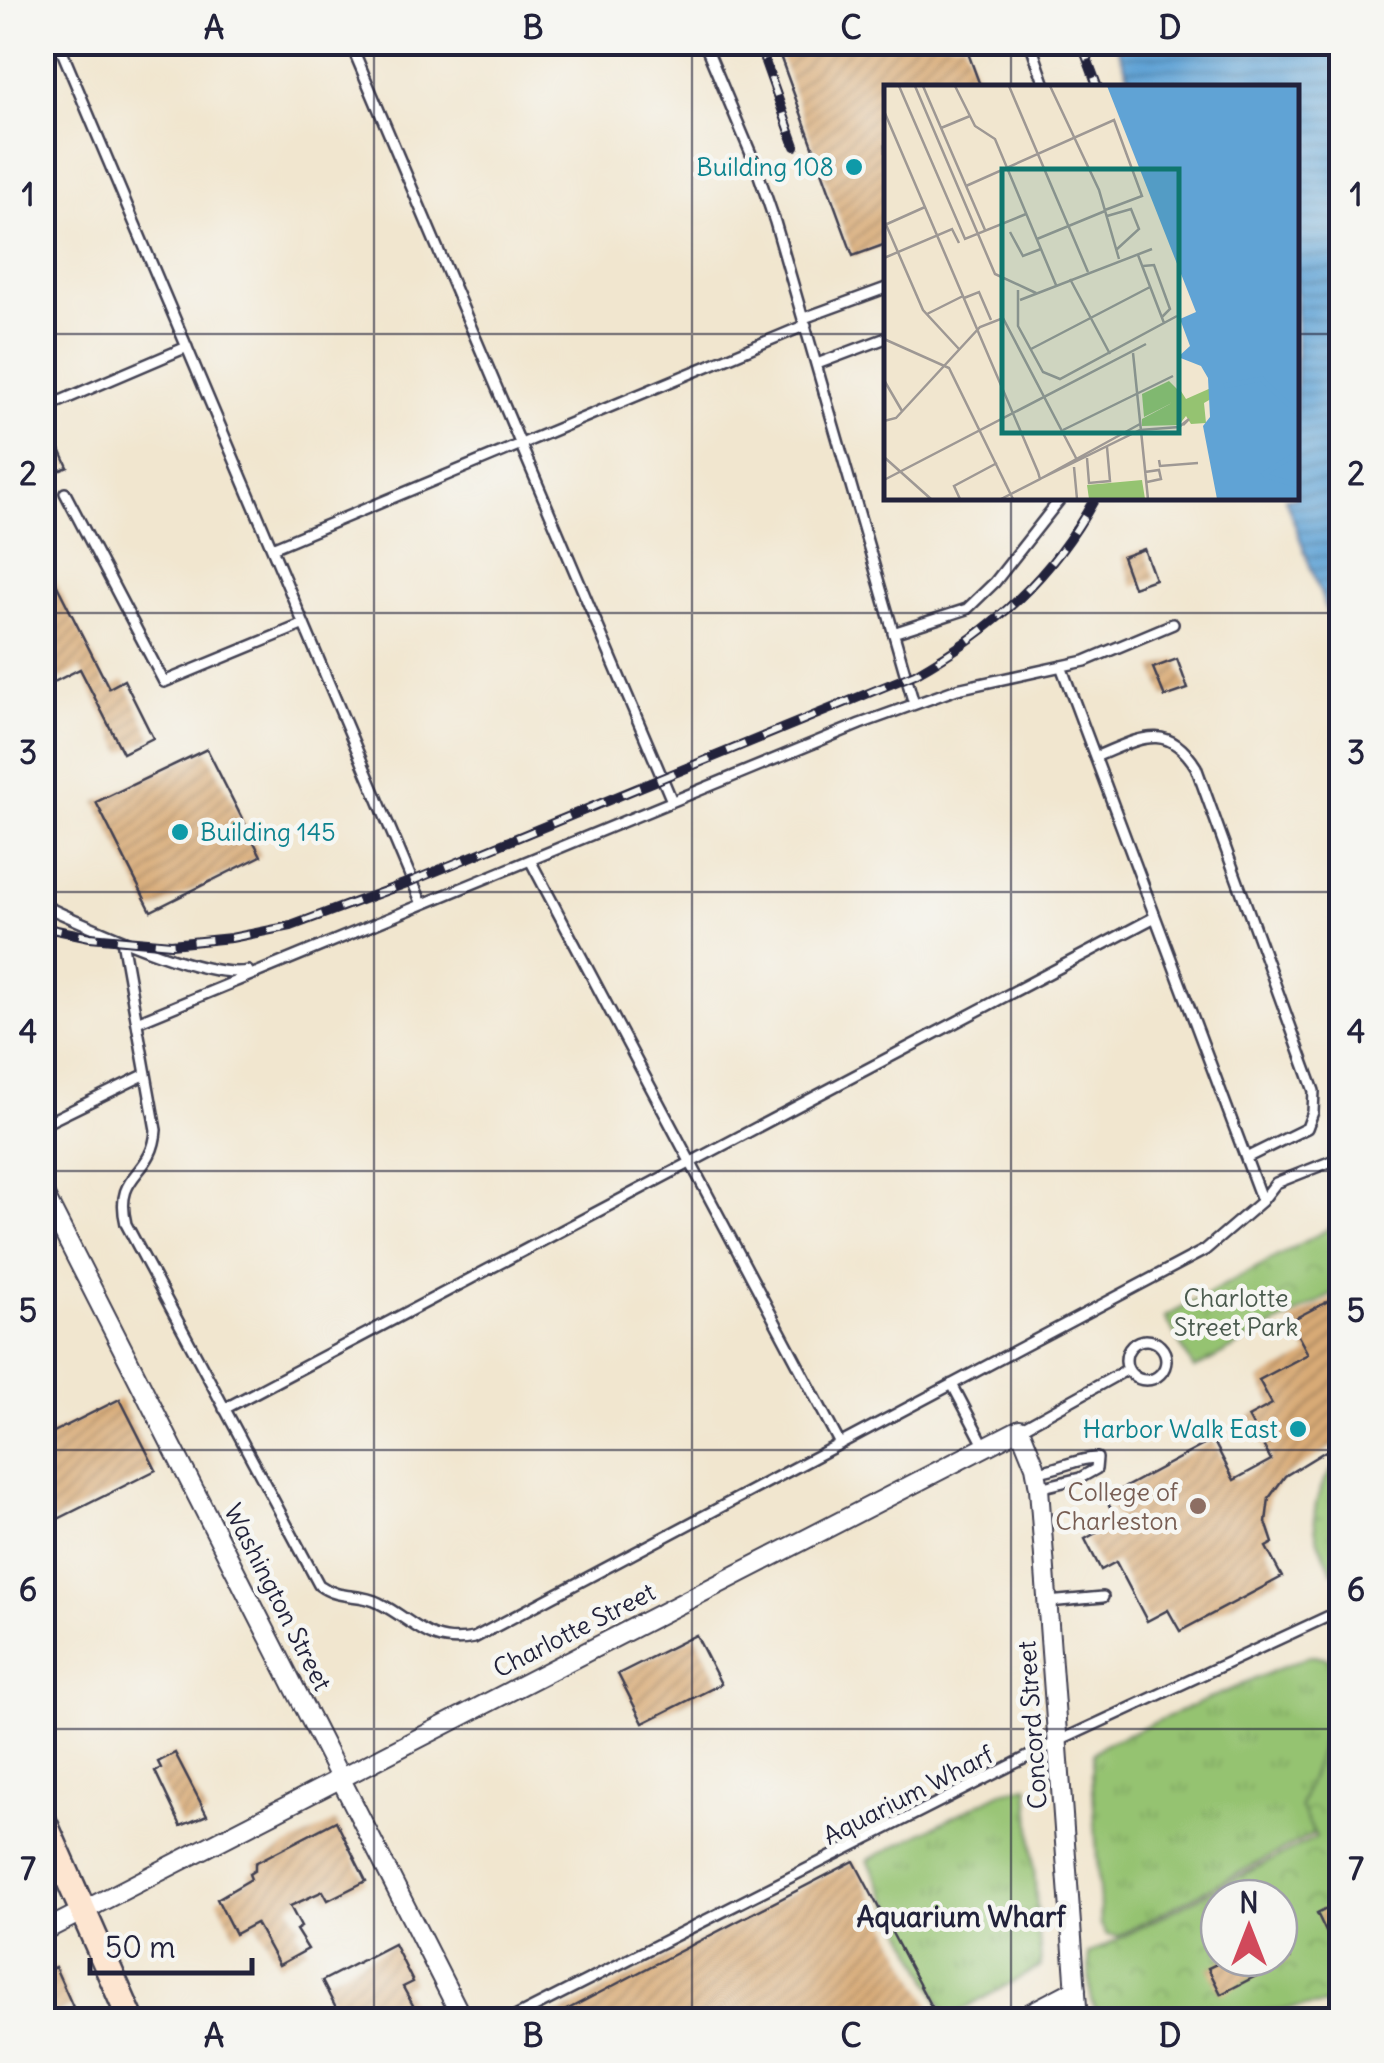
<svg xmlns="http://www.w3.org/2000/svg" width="1384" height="2063" font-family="Delius,sans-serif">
<defs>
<pattern id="grass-tufts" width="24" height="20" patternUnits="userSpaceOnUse" patternTransform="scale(2.5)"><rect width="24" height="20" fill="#95c371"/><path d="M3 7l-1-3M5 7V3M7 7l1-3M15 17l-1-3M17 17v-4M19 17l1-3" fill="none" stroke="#80a763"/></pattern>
<pattern id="wetland-marsh" width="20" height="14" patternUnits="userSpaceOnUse" patternTransform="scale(2.5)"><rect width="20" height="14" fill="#95c371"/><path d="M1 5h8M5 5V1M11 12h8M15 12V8" fill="none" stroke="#80a763"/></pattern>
<pattern id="park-crowns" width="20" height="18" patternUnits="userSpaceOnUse" patternTransform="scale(2.5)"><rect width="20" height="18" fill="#95c371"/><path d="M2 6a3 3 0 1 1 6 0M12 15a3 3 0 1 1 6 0" fill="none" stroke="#80a763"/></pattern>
<pattern id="water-rules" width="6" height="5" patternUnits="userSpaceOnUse" patternTransform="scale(2.5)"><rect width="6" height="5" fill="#60a3d5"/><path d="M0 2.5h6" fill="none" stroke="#4f84ae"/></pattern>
<pattern id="building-hatch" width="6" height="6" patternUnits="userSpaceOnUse" patternTransform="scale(2.5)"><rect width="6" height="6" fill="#d8aa76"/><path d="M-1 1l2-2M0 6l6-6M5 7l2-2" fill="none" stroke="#af8a62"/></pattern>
</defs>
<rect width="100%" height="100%" fill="#f6f6f2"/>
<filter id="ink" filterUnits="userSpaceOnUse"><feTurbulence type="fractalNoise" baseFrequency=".01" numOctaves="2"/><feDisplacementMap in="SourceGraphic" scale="20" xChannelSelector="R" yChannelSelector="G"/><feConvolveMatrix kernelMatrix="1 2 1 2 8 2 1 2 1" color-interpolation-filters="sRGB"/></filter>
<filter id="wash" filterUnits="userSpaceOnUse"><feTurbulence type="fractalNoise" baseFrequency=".0048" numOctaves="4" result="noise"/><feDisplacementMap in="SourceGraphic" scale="40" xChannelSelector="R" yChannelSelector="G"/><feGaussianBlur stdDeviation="2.25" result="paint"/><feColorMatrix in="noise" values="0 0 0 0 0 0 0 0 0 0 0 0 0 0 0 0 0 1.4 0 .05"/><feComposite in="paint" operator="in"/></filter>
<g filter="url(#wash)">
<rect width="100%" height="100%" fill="#f1e6cf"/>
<path fill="url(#grass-tufts)" stroke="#5c7256" stroke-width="2.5" d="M1308,1656C1318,1656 1330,1656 1337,1664C1358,1687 1323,1803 1315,1833L1118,1936L1107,1935L1101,1925L1092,1772L1094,1753L1104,1744Z
M1028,1786L1041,1966L948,2018L868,1860L1004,1791Z"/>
<path fill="url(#wetland-marsh)" stroke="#5c7256" stroke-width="2.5" d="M1333,1469H1341L1342,1567L1332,1572C1329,1561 1322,1552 1318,1541C1310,1516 1316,1489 1333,1469Z"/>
<path fill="url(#park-crowns)" stroke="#5c7256" stroke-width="2.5" fill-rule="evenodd" d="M1341,1222V1290L1194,1369L1165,1317Z
M1341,1728V2003C1309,2006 1114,2030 1100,2015C1086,2000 1090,1972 1089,1954L1316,1837L1300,1807L1324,1737ZM1219,1898H1279V1958H1219Z"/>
<path fill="url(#water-rules)" stroke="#416288" stroke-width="2.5" d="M1116,43H1341V650L1285,498H1296V88L1133,87Z"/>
<g id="blocks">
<path fill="url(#building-hatch)" d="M775,42H964L981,88H886V244L853,256Z
M59,447L68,467L42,478V454Z
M1144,549L1155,579L1133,587L1122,557Z
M42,556L109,688L124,680L153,738L123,753L80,669L42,688Z
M1177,659L1188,689L1165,697L1153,668Z
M207,749L261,856L151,911L96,802Z
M1342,1294V1441L1285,1476L1269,1498L1266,1522L1273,1543L1266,1547L1282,1577L1180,1631L1168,1610L1147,1621L1116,1562L1101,1570L1085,1539L1118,1521L1105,1498L1213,1440L1234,1480L1271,1460L1248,1417L1272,1404L1259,1380L1308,1354L1290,1321Z
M120,1399L156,1470L42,1527V1438Z
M696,1635L721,1684L643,1723L618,1674Z
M175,1753L207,1815L181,1826L155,1771L161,1768L158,1762Z
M336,1821L366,1881L328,1900L323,1891L290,1906L301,1927L296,1930L308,1949L279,1965L256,1923L235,1934L217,1899L251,1879L249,1874L255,1870V1863Z
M854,1861L938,2020H547Z
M1342,1900V1932L1329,1938L1317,1913Z
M394,1944L413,1982L403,1987L421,2020H342L322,1981Z
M1229,1958H1291L1221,1994L1208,1968Z
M55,1967L73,2007L42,2020V1973Z"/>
</g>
</g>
<g filter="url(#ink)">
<use href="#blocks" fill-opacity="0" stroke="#413f51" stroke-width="2.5"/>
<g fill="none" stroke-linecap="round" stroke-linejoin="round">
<defs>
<path id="lane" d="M58,42L422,904
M350,42L672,801
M704,42L754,161L775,222L914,704
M1030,42L1046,88
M804,318L886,288
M817,364L886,338
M42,409L187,347
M65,493L164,682L304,624
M272,548L806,325
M893,633L967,609L995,582L1061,498
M1061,666L1262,1201
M1097,756C1139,739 1167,720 1196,767L1314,1091L1313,1112L1307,1128L1246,1158
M530,860L840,1444
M42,905C88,925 202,980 248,971
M122,940L156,1130C153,1177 113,1172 126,1224L319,1585C341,1601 358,1592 379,1603C415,1621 428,1647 474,1638L1205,1250L1262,1201L1276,1183L1342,1157
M137,1022L860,724L957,689L1085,661L1173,624
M42,1125L146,1074
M1126 1360a20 20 0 1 1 40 0a20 20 0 1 1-40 0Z
M952,1384L985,1447
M224,1409L1155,917
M1020,1429L1128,1369
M1036,1472C1057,1470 1080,1457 1097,1458L1096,1469L1080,1478L1039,1488
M1048,1602L1103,1597
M509,2020L1059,1741L1331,1615
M1281,2020L1342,2015"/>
<path id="street" d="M42,1190L463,2020
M42,1932L1020,1429L1035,1466L1039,1488L1078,2020
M1017,2020L1076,1989"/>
<path id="secondary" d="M42,1818L131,2020"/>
</defs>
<use href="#lane" stroke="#413f51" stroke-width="14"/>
<use href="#street" stroke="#413f51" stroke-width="22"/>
<use href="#secondary" stroke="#413f51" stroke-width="30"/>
<use href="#lane" stroke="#fff" stroke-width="9"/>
<use href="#street" stroke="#fff" stroke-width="18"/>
<use href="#secondary" stroke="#fde5d0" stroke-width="25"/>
<defs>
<path id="rail" d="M758,42L795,146
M1081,42L1098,88
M42,927L90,937L171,944L231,938L291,926L412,881L915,674C993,630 1052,577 1095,498"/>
</defs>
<use href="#rail" stroke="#22223b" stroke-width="10"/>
<use href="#rail" stroke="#f6f6f2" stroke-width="6" stroke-dasharray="19" stroke-linecap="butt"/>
</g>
</g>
<path fill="none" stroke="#22223b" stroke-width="2.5" stroke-opacity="0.55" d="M374,42V2020M692,42V2020M1011,42V88M42,334H886M1296,334H1342M1011,498V2020M42,613H1342M42,892H1342M42,1171H1342M42,1450H1342M42,1729H1342"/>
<g fill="#0f9aa8" stroke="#f6f6f2" stroke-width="4">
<circle cx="854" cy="167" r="10"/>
<circle cx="180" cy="832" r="10"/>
<circle cx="1298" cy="1429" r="10"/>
</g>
<circle fill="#8d6e63" stroke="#f6f6f2" stroke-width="4" cx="1198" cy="1506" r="10"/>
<g text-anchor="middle" stroke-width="9" stroke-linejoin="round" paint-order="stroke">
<g font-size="25" fill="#0d838f" stroke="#f6f6f2" text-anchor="end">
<text x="834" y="176">Building 108</text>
<text x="200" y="841" text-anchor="start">Building 145</text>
<text x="1278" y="1438">Harbor Walk East</text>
</g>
<g font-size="25" fill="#4a5a4e" stroke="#f6f6f2">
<text x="1236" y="1307">Charlotte<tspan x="1236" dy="29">Street Park</tspan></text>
</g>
<g font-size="25" fill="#785e54" stroke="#f6f6f2" text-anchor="end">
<text x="1178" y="1501">College of<tspan x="1178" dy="29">Charleston</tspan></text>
</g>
<g font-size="25" fill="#22223b" stroke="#f6f6f2">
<text transform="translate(278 1597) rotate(63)" y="9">Washington Street</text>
<text transform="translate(574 1630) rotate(-27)" y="9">Charlotte Street</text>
<text transform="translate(1032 1725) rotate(-94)" y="9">Concord Street</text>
<text transform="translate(908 1795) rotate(-27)" y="9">Aquarium Wharf</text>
</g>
<g font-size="28" font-weight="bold" fill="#22223b" stroke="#f6f6f2">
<text x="961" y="1927">Aquarium Wharf</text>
</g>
</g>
<g transform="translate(884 85)">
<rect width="415" height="415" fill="#f1e6cf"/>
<path d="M285,296L293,304L286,319L260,332L258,309Z" fill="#95c371"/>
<path d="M336,299L339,307L320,318L322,338L307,339L302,331L295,340L258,341V334L286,319L288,306L295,303L302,314ZM258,395L261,414H205L203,400Z" fill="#95c371"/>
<path d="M223,1H415V414H333L319,341L326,332L324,293L317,281L294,272L306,261L296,234L312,227Z" fill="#60a3d5"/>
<path fill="none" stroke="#60a3d5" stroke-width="5" d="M340,301L378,294L415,330M378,390L415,367M380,390L415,401"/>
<path fill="none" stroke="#9e9894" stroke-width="2.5" d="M15,1L81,154L142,129M31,1L111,189L152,208M39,1L101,145M71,1L91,41L111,54L172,200M125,1L204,187M166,1L215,105L235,174M0,26L154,387L156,394L117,414M57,43L86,31M82,101L230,35L258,111L221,125M223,131L247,124L255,144L232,165M0,135L39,225L75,264M3,139L41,122M126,147L139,171L157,164M153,154L221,126M254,170L280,238M0,173L68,144L75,158M259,181L270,180L286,224L278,232M186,194L226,269M134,205V241L159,287L176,294L293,231M80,213L95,207L107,235M136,215L268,164M43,229L79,211M0,254L65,283L129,414M147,264L266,202M249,268L264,414M0,295L18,326M0,336L12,333L96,242L119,233L192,373M256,339L156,394L256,345L295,342L305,334L299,340M179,345L289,291M0,372L47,414M203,373L205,398L226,396L223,362M275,375L276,381L314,378M190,382L193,414M261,387L275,385L277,394L263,397M0,395L262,259M76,414L70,401L113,378"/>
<path fill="#0f766e" fill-opacity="0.15" stroke="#0f766e" stroke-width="5" d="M118,84H295V348H118Z"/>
<rect width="415" height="415" fill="none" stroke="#22223b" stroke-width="5"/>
</g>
<rect width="1384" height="2063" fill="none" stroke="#f6f6f2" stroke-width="110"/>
<g transform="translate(1249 1928)"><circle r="48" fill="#f6f6f2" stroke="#a1a1a9" stroke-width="2.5"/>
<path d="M0-8L18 38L0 25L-18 38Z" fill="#d1495b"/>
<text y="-15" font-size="28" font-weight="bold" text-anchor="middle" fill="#22223b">N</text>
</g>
<path d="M90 1958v15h162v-15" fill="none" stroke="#22223b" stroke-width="5"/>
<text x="105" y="1958" font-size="30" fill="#22223b" stroke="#f6f6f2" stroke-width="8" paint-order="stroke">50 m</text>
<rect x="55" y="55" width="1274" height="1953" fill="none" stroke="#22223b" stroke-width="4"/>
<g font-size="32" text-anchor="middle" font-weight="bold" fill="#22223b">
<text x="214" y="39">A</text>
<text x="533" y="39">B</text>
<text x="851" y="39">C</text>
<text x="1170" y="39">D</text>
<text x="28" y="206">1</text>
<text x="1356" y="206">1</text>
<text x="28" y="485">2</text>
<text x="1356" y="485">2</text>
<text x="28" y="764">3</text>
<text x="1356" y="764">3</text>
<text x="28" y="1043">4</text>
<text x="1356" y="1043">4</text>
<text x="28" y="1322">5</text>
<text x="1356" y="1322">5</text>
<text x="28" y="1601">6</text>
<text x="1356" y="1601">6</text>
<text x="28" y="1880">7</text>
<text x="1356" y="1880">7</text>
<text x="214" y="2047">A</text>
<text x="533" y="2047">B</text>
<text x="851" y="2047">C</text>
<text x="1170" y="2047">D</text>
</g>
</svg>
